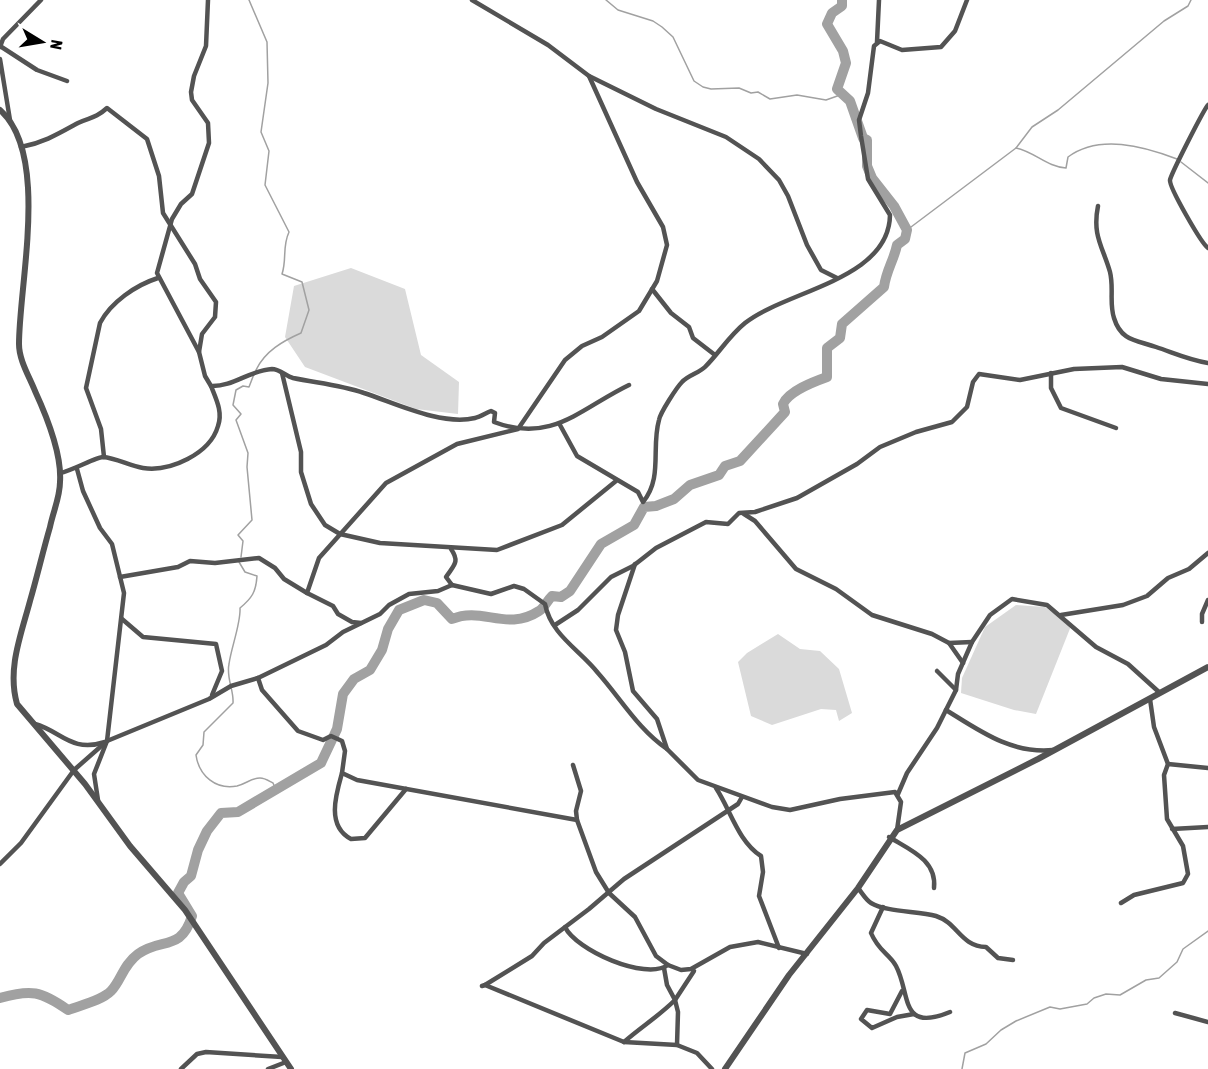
<svg xmlns="http://www.w3.org/2000/svg" width="1208" height="1069" font-family="'Asap Condensed',sans-serif">
	<rect width="100%" height="100%" fill="#fff"/>
	<g fill="#dadada">
		<polygon points="351,268 405,289 421,355 459,382 458,414 416,409 305,367 285,337 294,286"/>
		<polygon points="1016,605 1045,607 1071,626 1036,714 1014,710 961,693 962,678 985,627"/>
		<polygon points="778,634 800,649 820,651 839,669 852,713 839,721 836,710 821,709 772,725 751,716 738,662 747,653"/>
	</g>
	<g fill="none" stroke-linecap="round" stroke-linejoin="round">
		<g stroke="#a1a1a1" stroke-width="1.5">
			<path d="M249,0L267,42L268,83L261,132L269,151L265,185L289,232C282,247 287,259 282,274L302,282L309,310L301,333C283,341 265,351 256,370"/>
			<polyline points="606,0 618,10 653,21 662,27 673,37 694,81 703,87 711,89 739,88 751,93 758,92 770,99 797,95 826,100 843,94"/>
			<path d="M1016,148C1035,152 1047,167 1066,168L1068,157C1099,134 1143,146 1177,159"/>
			<polyline points="1181,162 1208,183"/>
			<polyline points="907,230 1016,148 1032,127 1058,110 1164,21 1188,6 1191,0"/>
			<polyline points="241,557 243,541 238,535 252,520 247,467 248,453 236,420 241,414 233,405 236,390 243,386 249,387 254,374"/>
			<path d="M239,562L245,572L257,576C256,592 252,598 240,608C241,623 231,648 229,664C226,678 234,690 233,703L204,732L203,745L196,755C199,776 216,790 237,786C246,784 251,778 260,778C265,778 269,781 273,783L276,790"/>
			<polyline points="962,1069 965,1053 986,1044 1001,1030 1016,1021 1050,1007 1060,1009 1087,1004 1094,998 1106,994 1120,995 1146,980 1159,978 1177,962 1183,949 1208,931"/>
		</g>
		<path stroke="#a1a1a1" stroke-width="10" d="M0,998C31,989 41,991 68,1010C81,1005 101,1001 111,991C121,981 123,965 138,954C161,937 181,952 192,916L178,893L184,882L191,876L198,850L207,831L221,813L238,812L321,763L337,729L343,694L354,679L370,670L382,650L388,629L399,610L424,600L437,603L452,619C482,606 507,632 539,611C544,608 547,601 552,596L561,597L570,591L601,544L634,525L644,507L656,506L674,499L690,485L719,475L725,466L740,461L785,412L783,404C789,391 813,382 827,377V348L840,338L842,324L884,287C886,271 894,260 897,245L905,239L907,230L894,206L872,178L867,166V140L863,138L850,101L837,89L846,63L843,51L827,24L832,13L842,6V0"/>
		<g stroke="#535353" stroke-width="4.5">
			<path d="M208,0L206,46L194,76L191,92L192,100L208,123L209,143L192,194L181,204L172,219L157,273L199,352L205,376L211,386C233,387 250,370 272,369C279,369 286,376 293,378C317,383 341,385 364,393C395,403 441,426 475,418C480,417 486,413 491,411L495,413L494,422C552,444 581,408 629,385"/>
			<polyline points="877,42 879,0"/>
			<polyline points="0,46 37,70 67,81"/>
			<polyline points="0,47 3,39 41,0"/>
			<polyline points="0,59 10,120"/>
			<polyline points="589,76 656,109 726,137 759,159 779,180 788,196 807,245 821,270 837,278"/>
			<path d="M1208,105C1204,109 1171,174 1170,180C1169,187 1201,243 1208,248"/>
			<path d="M21,147C43,143 58,134 78,123C90,117 95,119 107,108L147,139L159,176L163,213L195,264L200,279L216,302L215,317L202,334L199,352"/>
			<path d="M1098,206C1092,236 1103,247 1110,272C1114,288 1109,303 1114,318C1121,341 1136,340 1156,347C1174,353 1189,360 1208,363"/>
			<polyline points="652,289 671,313 689,327 693,338 715,355"/>
			<polyline points="282,373 301,452 301,472 311,504 325,525 340,534 380,543 497,550 562,525 616,481"/>
			<polyline points="1051,373 1051,388 1061,408 1116,428"/>
			<path d="M560,425L577,456L638,492L643,502C663,478 651,448 659,420C660,413 677,387 682,382C688,375 699,373 705,367C719,353 729,336 745,323C787,290 889,280 890,215L868,179L861,136L859,120L868,93L874,46L880,41L902,50L941,47L955,31L967,0"/>
			<path d="M104,457L101,429L86,388L100,323C111,302 136,285 158,278"/>
			<polyline points="77,469 83,491 100,528 112,544 124,593 107,741 94,774 98,800"/>
			<path d="M60,473C72,471 96,457 103,457C116,458 130,466 143,468C170,472 210,454 218,426C223,412 216,399 211,386"/>
			<polyline points="744,514 755,521 796,569 836,589 872,615 932,634 949,643 963,663"/>
			<path d="M451,549C460,562 454,565 446,577L452,585"/>
			<polyline points="635,564 618,615 616,630 625,652 633,691 657,719 667,749 698,780 772,807 790,810 840,799 895,792 901,802 897,830"/>
			<polyline points="120,577 178,567 190,561 215,563 259,558 275,568 284,579 307,593"/>
			<polyline points="1061,615 1123,605 1147,596 1168,578 1189,569 1208,553"/>
			<polyline points="122,619 143,637 216,644 222,671 212,695"/>
			<polyline points="1202,622 1202,614 1208,600"/>
			<polyline points="361,623 352,622 338,614 333,606 307,593 319,558 386,483 457,444 518,429 565,360 582,346 602,337 639,311 657,281 667,245 663,227 637,182 589,76 548,45 472,0"/>
			<polyline points="555,625 578,610 611,577 633,566 656,548 706,522 728,524 739,513 755,512 797,498 857,464 880,447 916,432 952,422 967,407 973,382 979,374 1020,380 1074,369 1122,367 1161,379 1208,384"/>
			<polyline points="949,643 972,642"/>
			<polyline points="937,671 956,690"/>
			<polyline points="258,678 262,690 298,731 323,740 331,736 342,741 345,751 342,773 357,780 577,820"/>
			<path d="M946,710C980,731 1011,754 1053,750"/>
			<path d="M35,724C61,731 71,753 105,742"/>
			<polyline points="1168,764 1208,768"/>
			<polyline points="573,765 581,791 576,811 577,820 596,872 609,893 635,917 656,956 668,965 681,970 691,969 730,947 758,942 807,954"/>
			<path d="M342,773C336,794 326,826 351,839L365,838L406,789"/>
			<path d="M716,788C731,811 738,841 761,856L763,872L759,896L779,948"/>
			<polyline points="898,794 907,773 937,728 956,690 958,674 972,642 990,615 1012,599 1047,605 1096,647 1128,664 1160,693"/>
			<polyline points="1172,829 1208,827"/>
			<path d="M889,837C910,850 937,860 934,888"/>
			<path d="M0,864L21,843L74,770L107,741L209,699L231,686L258,678L326,645L343,632L380,614L389,605L409,594L438,591L452,585L491,594L514,586L524,589L545,604C551,635 580,650 598,673C621,699 638,729 667,749"/>
			<path d="M858,888C862,893 866,900 871,903C886,912 918,911 936,916C958,923 960,946 986,947L998,958L1013,960"/>
			<polyline points="1121,903 1134,895 1183,883 1188,874 1183,846 1167,819 1164,775 1168,764 1154,727 1150,699"/>
			<path d="M883,907L871,933C879,952 889,953 896,966C911,994 899,1033 950,1012"/>
			<path d="M565,927C576,950 645,981 668,965"/>
			<polyline points="664,968 667,985 675,1000 694,971"/>
			<polyline points="485,985 532,956 544,943 589,909 624,879 738,804 742,797"/>
			<polyline points="482,986 485,985 624,1042 677,1045 697,1053 712,1069"/>
			<polyline points="902,991 890,1014 867,1010 861,1019 872,1028 897,1017 914,1014"/>
			<polyline points="1175,1013 1208,1022"/>
			<path d="M624,1042C641,1027 659,1016 675,1000L678,1012L677,1045"/>
			<polyline points="181,1069 197,1054 206,1052 282,1057"/>
			<polyline points="268,1069 286,1062"/>
		</g>
		<g stroke="#535353" stroke-width="6">
			<path d="M0,110C50,154 19,284 19,344C19,360 29,376 35,391C47,417 62,453 60,482C60,497 53,512 50,527C43,551 37,577 30,601C21,635 7,669 17,704L85,784L130,846L185,910L291,1069"/>
			<polyline points="725,1069 789,975 858,888 897,830 1038,759 1208,667"/>
		</g>
	</g>
	<g transform="translate(42 42) rotate(101)" stroke="#ffffff" stroke-width="4.5" paint-order="stroke">
	<path d="M0-4.5L10 22L0 15L-10 22Z" fill="#000000"/>
	<text y="-9" font-size="16" font-weight="bold" text-anchor="middle" fill="#000000">N</text>
	</g>
</svg>
